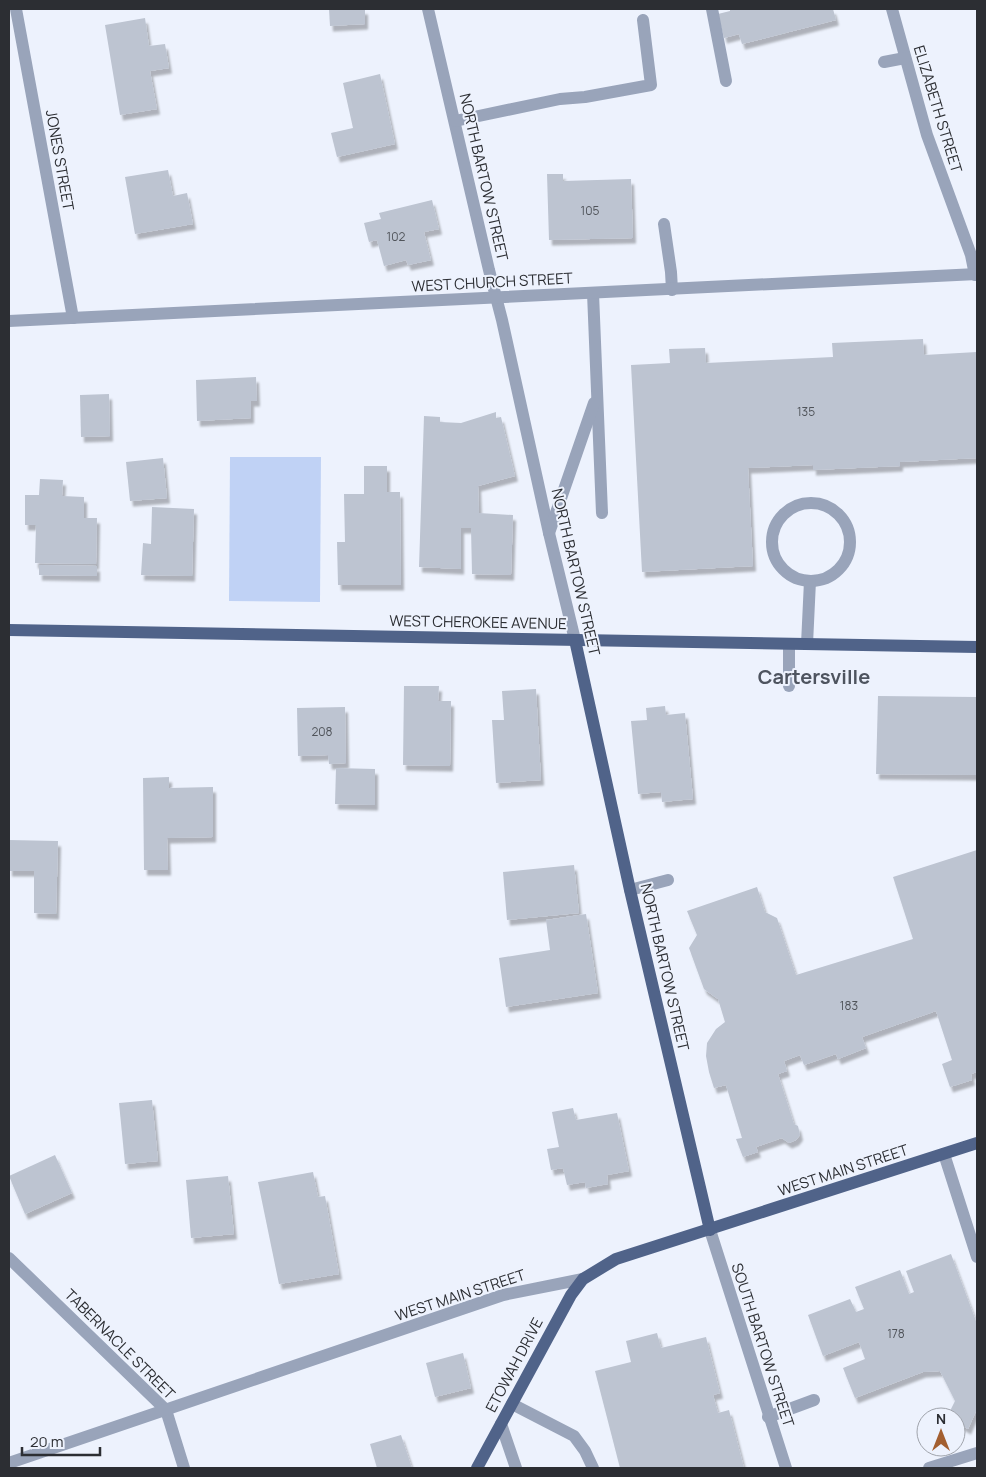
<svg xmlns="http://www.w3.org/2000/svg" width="986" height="1477" font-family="Manrope,sans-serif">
	<defs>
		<filter id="shadow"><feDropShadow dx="3" dy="5.5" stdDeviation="1" flood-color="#0004"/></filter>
	</defs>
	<rect width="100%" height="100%" fill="#edf2fd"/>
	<polygon fill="#c0d2f5" points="230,457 321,457 320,602 229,601"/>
	<g fill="#bdc4d1" filter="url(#shadow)">
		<polygon points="329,9 365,9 365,24 330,26"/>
		<polygon points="730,9 833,9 836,20 742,44 739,34 724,38 718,14 730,11"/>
		<polygon points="145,18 149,46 165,44 169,68 150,71 157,109 120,115 105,25"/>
		<polygon points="380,74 395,144 337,157 331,133 353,128 343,83"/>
		<polygon points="168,170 173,196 187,193 193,224 135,234 125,177"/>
		<polygon points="547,174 563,174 563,181 631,179 633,238 549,240"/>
		<polygon points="432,200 439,229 424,232 431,260 408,265 406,260 384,266 377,240 369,242 364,223 381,219 379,213"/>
		<polygon points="923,339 924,355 977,352 977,458 900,462 900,466 813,470 813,465 748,468 753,566 642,572 631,365 670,363 669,349 705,348 706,363 833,357 832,343"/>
		<polygon points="256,377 257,401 251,401 251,418 197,421 196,380"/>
		<polygon points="109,394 110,436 81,437 80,395"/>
		<polygon points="496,412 496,418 501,417 515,476 478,486 479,513 513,515 511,575 472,574 471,528 461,528 461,569 419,567 424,416 440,417 440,422 461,423"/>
		<polygon points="163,458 167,498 130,501 126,462"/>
		<polygon points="364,466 387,466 387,492 400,492 401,585 338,585 337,542 345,542 344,494 364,494"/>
		<polygon points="40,479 63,480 62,496 84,497 84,518 97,518 96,564 35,563 36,525 25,525 25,495 39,495"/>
		<polygon points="152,507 194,509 192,576 141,575 143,543 151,544"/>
		<polygon points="39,565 97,566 97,576 39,575"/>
		<polygon points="404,686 439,686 438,701 451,701 450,766 403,765"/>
		<polygon points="536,689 541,780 496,783 492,720 504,720 502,691"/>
		<polygon points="878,696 977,697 977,775 876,774"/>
		<polygon points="665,706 666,715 685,713 693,799 662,802 661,792 638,794 631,721 647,720 646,708"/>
		<polygon points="345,707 346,763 329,764 328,755 298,756 297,708"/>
		<polygon points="336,768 375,769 375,805 335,804"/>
		<polygon points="169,777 169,788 213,787 213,837 167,838 168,870 144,870 143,778"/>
		<polygon points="9,840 58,841 56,914 34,913 34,871 9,871"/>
		<polygon points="977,850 977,1072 971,1074 972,1080 950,1087 942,1064 952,1060 936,1011 862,1037 866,1048 838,1059 836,1054 804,1065 800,1055 784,1061 787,1071 778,1074 794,1124 798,1126 800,1135 796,1140 789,1143 782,1138 756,1147 758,1152 743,1157 736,1139 742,1138 726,1085 714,1088 709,1072 706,1056 707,1043 716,1029 725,1022 718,999 704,989 689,948 697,935 687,911 757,887 765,912 777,918 796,975 913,939 893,877"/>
		<polygon points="574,865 579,913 507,920 503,872"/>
		<polygon points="586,914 598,993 506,1007 499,958 550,950 546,920"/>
		<polygon points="152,1100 158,1161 125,1164 119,1103"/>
		<polygon points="573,1108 576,1120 617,1113 629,1171 607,1175 608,1184 586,1188 585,1182 567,1185 563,1168 551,1170 547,1149 559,1147 552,1112"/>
		<polygon points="55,1155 72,1193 25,1214 9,1176"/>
		<polygon points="313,1172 318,1197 325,1196 339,1274 279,1284 258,1182"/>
		<polygon points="228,1176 234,1234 191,1238 186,1180"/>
		<polygon points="951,1254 977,1324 977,1409 968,1429 956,1422 956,1417 947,1417 955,1401 940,1371 923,1372 855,1398 843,1368 865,1359 859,1342 823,1356 808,1315 850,1299 856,1312 864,1309 855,1287 900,1270 909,1294 914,1292 906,1271"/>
		<polygon points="657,1333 661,1348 706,1337 720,1393 713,1395 718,1413 729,1410 744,1468 620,1468 595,1371 631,1362 626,1341"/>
		<polygon points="463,1353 471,1388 435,1397 426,1363"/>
		<polygon points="401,1435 412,1468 377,1468 370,1444"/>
	</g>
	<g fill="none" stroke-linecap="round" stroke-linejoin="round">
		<g stroke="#99a4ba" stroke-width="12">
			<polyline points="16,9 73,318"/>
			<polyline points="428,9 489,270 502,320 549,533 575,640"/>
			<polyline points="712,9 726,81"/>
			<polyline points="892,9 927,135 971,255 975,275"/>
			<polyline points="884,62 905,58"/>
			<polyline points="455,121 560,99 585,97 651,85 643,20"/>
			<polyline points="664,224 671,272 672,290"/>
			<polyline points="593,293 602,513"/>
			<polyline points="9,321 977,274"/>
			<circle cx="811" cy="542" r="39"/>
			<polyline points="549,533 594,403"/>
			<polyline points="789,644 789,686"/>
			<polyline points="807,644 810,581"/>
			<polyline points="630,890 668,880"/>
			<polyline points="944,1154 977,1257"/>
			<polyline points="710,1230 786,1468"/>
			<polyline points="9,1258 166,1410 184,1468"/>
			<polyline points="512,1404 574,1436 585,1451 593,1468"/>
			<polyline points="768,1417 814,1400"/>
			<polyline points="501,1424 516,1468"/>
			<polyline points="9,1463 503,1295 583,1279"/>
			<polyline points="929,1468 977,1453"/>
		</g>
		<g stroke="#506389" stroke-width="12">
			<polyline points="9,630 977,647"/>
			<polyline points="575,640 630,890 710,1230"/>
			<polyline points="477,1468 571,1295 583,1279 616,1259 977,1143"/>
		</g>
	</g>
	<g text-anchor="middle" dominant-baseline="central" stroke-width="4" stroke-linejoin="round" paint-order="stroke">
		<g font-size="12" fill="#50545a">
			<text x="590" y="210">105</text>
			<text x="396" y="236">102</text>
			<text x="806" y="411">135</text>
			<text x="322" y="731">208</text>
			<text x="849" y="1005">183</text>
			<text x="896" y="1333">178</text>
		</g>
		<g font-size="15" fill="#2c2e33" stroke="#edf2fd">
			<text transform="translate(938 109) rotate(73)">ELIZABETH STREET</text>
			<text transform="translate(60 160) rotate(80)">JONES STREET</text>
			<text transform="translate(484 177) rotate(77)">NORTH BARTOW STREET</text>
			<text transform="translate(492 282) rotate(-3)">WEST CHURCH STREET</text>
			<text transform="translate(576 572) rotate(77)">NORTH BARTOW STREET</text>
			<text transform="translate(478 622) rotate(1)">WEST CHEROKEE AVENUE</text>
			<text transform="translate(665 967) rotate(77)">NORTH BARTOW STREET</text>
			<text transform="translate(843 1170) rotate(-18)">WEST MAIN STREET</text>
			<text transform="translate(460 1295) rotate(-18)">WEST MAIN STREET</text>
			<text transform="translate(120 1344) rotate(45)">TABERNACLE STREET</text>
			<text transform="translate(763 1345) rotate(72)">SOUTH BARTOW STREET</text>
			<text transform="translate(514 1365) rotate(-62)">ETOWAH DRIVE</text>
		</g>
		<g font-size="20" font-weight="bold" fill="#4e545f" stroke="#edf2fd">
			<text x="814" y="676">Cartersville</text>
		</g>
	</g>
	<rect width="986" height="1477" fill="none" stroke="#2c2e33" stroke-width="20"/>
	<g transform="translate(941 1432)"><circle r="24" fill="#edf2fd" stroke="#a0a4ac"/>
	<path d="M0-4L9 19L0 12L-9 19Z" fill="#a35f30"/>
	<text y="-8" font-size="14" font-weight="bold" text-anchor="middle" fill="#2c2e33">N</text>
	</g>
	<path d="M22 1447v8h78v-8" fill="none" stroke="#2c2e33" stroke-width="2.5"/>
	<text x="30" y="1447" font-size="15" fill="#2c2e33" stroke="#edf2fd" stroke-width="4" paint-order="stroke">20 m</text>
</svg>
